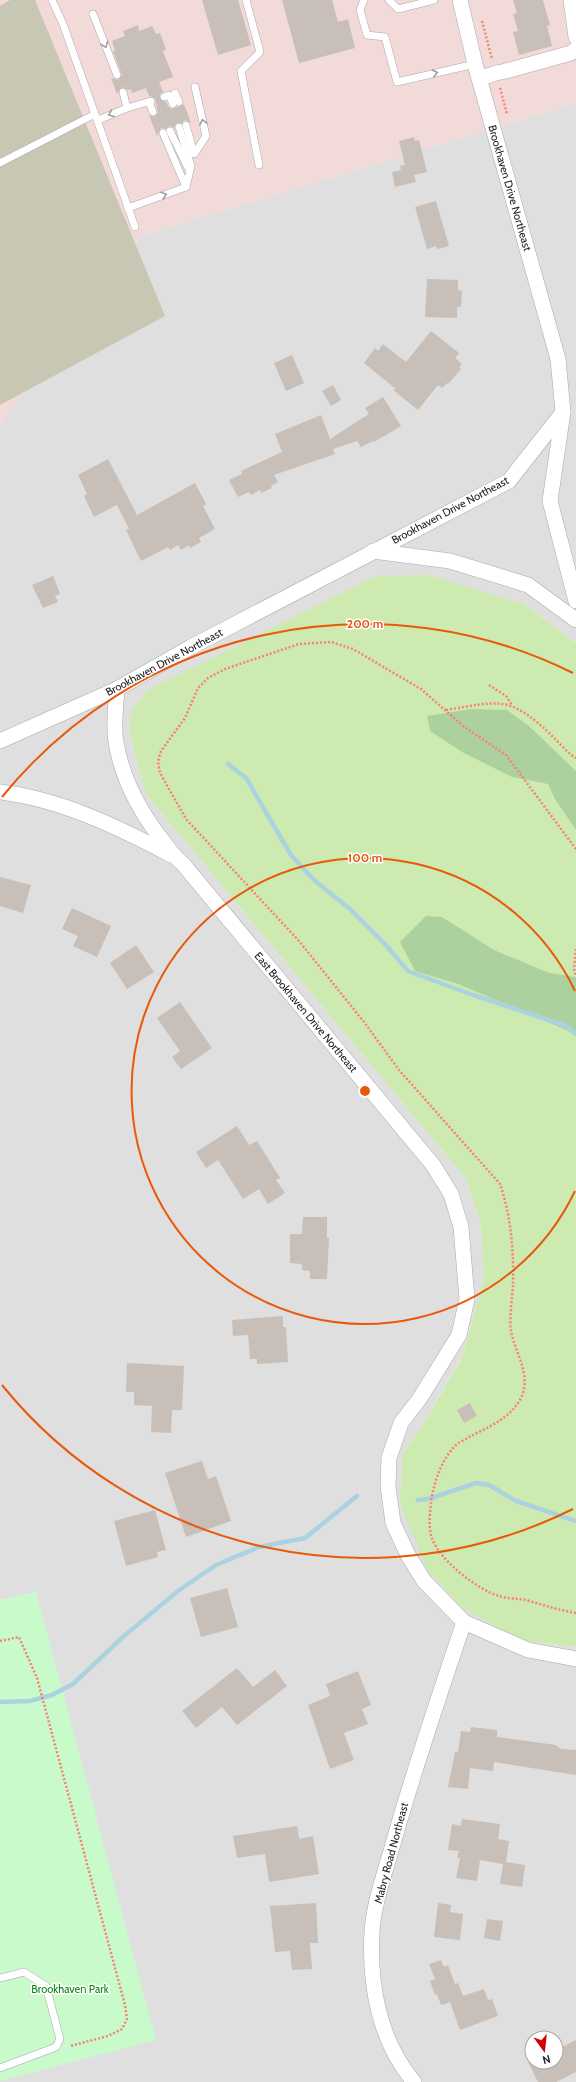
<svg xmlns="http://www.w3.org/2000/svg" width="576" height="2082" font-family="Cabin,sans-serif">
	<rect width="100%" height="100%" fill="#f2efe9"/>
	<path fill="#e0dfdf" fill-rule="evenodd" d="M576,103V643L524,604L129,731L146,794L467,1180L481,1226L484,1278L462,1357L422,1426L403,1453L520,1640L576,1647V2082H0L36,1592L0,1600V424L140,236ZM532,2038H556V2062H532Z"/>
	<polygon fill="#f2dad9" points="0,0 576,0 576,103 140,236 0,424"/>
	<polygon fill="#c7c7b4" points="10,0 35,0 165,316 0,405 0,6"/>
	<polygon fill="#cdebb0" points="429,575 524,604 576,643 576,1647 520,1640 464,1609 427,1570 400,1502 403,1453 422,1426 462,1358 484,1278 481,1226 467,1180 146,794 129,731 132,710 148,690 376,576"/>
	<g fill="#add19e">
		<polygon points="471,709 507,710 529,726 576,771 576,830 555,799 548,784 512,777 462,752 430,731 427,716"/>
		<polygon points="426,916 442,917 494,950 549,973 576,977 576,1034 458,984 415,971 400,942"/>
	</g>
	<polygon fill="#c8facc" points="36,1592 156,2040 0,2081 0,1600"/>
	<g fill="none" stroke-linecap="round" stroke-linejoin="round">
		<g stroke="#aad3df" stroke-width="4.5">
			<polyline points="228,764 246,778 291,855 314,880 351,910 385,944 408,971 473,995 564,1025 576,1034"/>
			<polyline points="418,1500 428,1499 476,1483 489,1485 516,1501 576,1521"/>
			<polyline points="0,1702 30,1701 52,1695 73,1684 124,1636 178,1591 216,1565 259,1547 305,1538 357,1496"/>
		</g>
	</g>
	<g fill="#c7bfb8">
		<polygon points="202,0 238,0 251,45 218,55"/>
		<polygon points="282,0 332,0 338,22 348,19 355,48 299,63"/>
		<polygon points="513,0 543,0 550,25 547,26 552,46 519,55 513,32 518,31 513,14 517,13"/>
		<polygon points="138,25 139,31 152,26 156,34 160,33 166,49 163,51 173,77 159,82 163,92 160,94 160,99 166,102 168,106 172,109 181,106 184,104 191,123 185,120 182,123 176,123 174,128 170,126 166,129 161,128 157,136 149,115 154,117 158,113 155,98 149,96 146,88 132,93 131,89 128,90 122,87 117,94 111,78 118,80 122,75 113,51 115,50 112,41 125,36 123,31"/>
		<polygon points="414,137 415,141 419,140 427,172 414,175 416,182 395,187 392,172 401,170 400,166 405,165 399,141"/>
		<polygon points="436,201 449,246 437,249 436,246 427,249 415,207"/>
		<polygon points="427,279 458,280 458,290 462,291 461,307 457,307 457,318 425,317"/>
		<polygon points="431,331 459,353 455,358 462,364 459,367 461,369 448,384 447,383 442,388 438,385 418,410 393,390 396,389 364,363 375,348 378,351 383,344 406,362"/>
		<polygon points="292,355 304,383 286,391 274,363"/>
		<polygon points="333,385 341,400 331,406 322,391"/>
		<polygon points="383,397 401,426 374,442 373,441 361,447 357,441 333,449 335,454 274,475 278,482 271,486 272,488 261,493 260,490 251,495 249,492 238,497 229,480 242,474 241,471 282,452 275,434 321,415 330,439 369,414 365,408"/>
		<polygon points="108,459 137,515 195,483 206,504 203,506 215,529 199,538 201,542 190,548 189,545 181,550 178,545 170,550 168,547 141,561 126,530 129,529 117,505 94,517 84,496 87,494 78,475"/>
		<polygon points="53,576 60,594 55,596 58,602 43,608 32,585"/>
		<polygon points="0,877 31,885 23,913 0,906"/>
		<polygon points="72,908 111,926 97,957 73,946 78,936 62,929"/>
		<polygon points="136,945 154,972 127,989 110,963"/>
		<polygon points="180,1002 212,1048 181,1069 172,1057 180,1051 157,1018"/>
		<polygon points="237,1126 249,1145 257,1141 280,1178 276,1180 285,1193 268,1204 259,1189 243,1199 218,1160 206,1168 196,1152"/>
		<polygon points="303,1217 327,1217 327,1238 329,1238 327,1279 310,1279 310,1271 302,1270 302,1264 290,1263 290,1234 302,1234"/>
		<polygon points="283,1316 283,1327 286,1327 288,1362 257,1364 257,1359 250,1359 248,1335 233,1336 232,1320"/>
		<polygon points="127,1363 184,1366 182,1410 172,1410 171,1433 151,1432 152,1406 134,1405 134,1392 126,1392"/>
		<polygon points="470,1403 477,1416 464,1423 457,1410"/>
		<polygon points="202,1461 208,1479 216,1476 231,1521 186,1537 165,1473"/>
		<polygon points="155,1510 166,1550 157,1552 158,1557 126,1566 114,1521"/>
		<polygon points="227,1588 238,1627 201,1637 190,1598"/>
		<polygon points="237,1668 253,1687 275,1670 287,1686 237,1725 222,1707 196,1728 182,1711"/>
		<polygon points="358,1671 371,1705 362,1709 368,1724 344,1733 354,1760 330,1769 308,1705 330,1696 326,1684"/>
		<polygon points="471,1727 497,1730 497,1737 556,1745 561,1749 576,1750 576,1775 494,1762 493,1771 470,1768 468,1789 448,1787 455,1752 458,1752 461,1731 470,1732"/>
		<polygon points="462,1819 500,1824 498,1839 509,1841 506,1862 525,1865 522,1887 500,1884 503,1864 480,1860 477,1881 456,1878 460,1858 457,1858 459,1851 448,1850 452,1824 461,1826"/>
		<polygon points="297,1826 299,1839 313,1836 319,1874 269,1882 265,1854 237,1858 233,1836"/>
		<polygon points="316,1903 318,1943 310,1943 312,1969 292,1970 290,1951 275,1952 270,1906"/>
		<polygon points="438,1903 451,1905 450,1912 463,1914 460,1940 434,1937"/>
		<polygon points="487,1919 503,1921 500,1941 484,1938"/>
		<polygon points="441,1960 444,1967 448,1965 455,1984 458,1983 463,1996 484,1989 488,2000 492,1999 498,2016 460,2030 450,2002 441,2005 437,1994 435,1995 430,1981 435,1979 429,1964"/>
		<polygon points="576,2040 576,2072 556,2082 538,2082 528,2062 556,2062 556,2050"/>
	</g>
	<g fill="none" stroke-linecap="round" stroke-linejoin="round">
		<defs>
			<g id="lane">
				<polyline points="52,0 63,24 135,227"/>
				<polyline points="246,0 260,52 241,71 259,165"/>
				<polyline points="364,0 360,10 367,35 385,37 397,82 475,64"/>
				<polyline points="389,0 398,9 434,0"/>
				<polyline points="93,14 117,75"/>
				<polyline points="123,92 127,108"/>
				<polyline points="175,93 179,102"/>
				<polyline points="164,97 169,95 173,104"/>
				<polyline points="149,102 153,112"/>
				<polyline points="98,120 127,108 151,101"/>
				<polyline points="186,125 194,154"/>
				<polyline points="170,131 189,170"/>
				<polyline points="163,133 186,187"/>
				<polyline points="195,153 206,136 195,87"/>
				<polyline points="0,163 95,114"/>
				<polyline points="128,208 186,187 191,166 179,127"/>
				<polyline points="0,1978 24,1972 46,1986 60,2039 56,2047 0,2068"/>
			</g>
			<g id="street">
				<polyline points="571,0 576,37"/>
				<polyline points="479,79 496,73 506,71 571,53 576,49"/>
				<polyline points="563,412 550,501 576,601"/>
				<polyline points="373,551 450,561 528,585 576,620"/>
				<path d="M117,689C116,706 113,725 116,742C122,778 137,807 159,836C167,846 173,856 183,864L433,1165L451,1194L461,1227L467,1299L459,1335L420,1398L401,1423L389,1458L388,1486L393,1523L408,1555L424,1581L464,1622L528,1650L576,1659"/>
				<polyline points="0,741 117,689 191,647 509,481 563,412 558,359 475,64 460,0"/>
				<path d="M0,792C60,799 118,827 171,855"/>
				<path d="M414,2082C379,2041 369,1984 372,1932C373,1906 386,1869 393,1844C414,1769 439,1696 464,1622"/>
			</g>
		</defs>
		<use href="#lane" stroke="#a9a9a9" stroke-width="8"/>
		<use href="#street" stroke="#a9a9a9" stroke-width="16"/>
		<g stroke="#fa8072" stroke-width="2.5" stroke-dasharray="2 2" stroke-linecap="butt">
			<polyline points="482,21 492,59"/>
			<polyline points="500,88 507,114"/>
			<polyline points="489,685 506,696 512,705"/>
			<path d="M446,710C497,702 508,694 549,733C558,741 566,752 576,758"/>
			<path d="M576,849L506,755L463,726L421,689L353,649L331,642L299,644L225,669L208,678L198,688L185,718L161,751L158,762L160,773L186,819L299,941L364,1022L399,1070L500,1184C511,1215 514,1253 513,1286C512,1299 509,1319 511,1331C515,1353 532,1375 521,1398C510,1419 488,1427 469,1437C465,1440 459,1442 456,1445C441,1460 434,1482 431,1502C430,1514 428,1527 432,1538C439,1560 478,1590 499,1596C508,1599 517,1598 526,1600C543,1605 559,1610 576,1613"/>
			<polyline points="576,949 574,969 576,976"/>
			<polyline points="0,1641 19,1637 37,1678 125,2005 127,2019 122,2029 108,2036 70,2046"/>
		</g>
		<use href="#lane" stroke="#fff" stroke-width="7"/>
		<use href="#street" stroke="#fff" stroke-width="15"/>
	</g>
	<defs><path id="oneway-chevron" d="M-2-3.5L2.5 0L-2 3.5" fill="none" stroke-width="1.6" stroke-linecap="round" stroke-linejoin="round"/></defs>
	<g stroke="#9c9c9c">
		<use href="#oneway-chevron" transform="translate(105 45) rotate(68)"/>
		<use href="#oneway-chevron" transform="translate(435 73) rotate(-13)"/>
		<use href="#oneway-chevron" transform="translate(111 114) rotate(158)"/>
		<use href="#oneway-chevron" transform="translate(203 122) rotate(-103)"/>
		<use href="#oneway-chevron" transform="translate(164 195) rotate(-19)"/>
	</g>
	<g fill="none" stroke="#e8590c" stroke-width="2">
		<path d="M575 1191A233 233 0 1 1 575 991"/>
		<path d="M573 1509A467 467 0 0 1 2 1385M2 797A467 467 0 0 1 573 673"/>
	</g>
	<g text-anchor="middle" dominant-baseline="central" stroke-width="3" stroke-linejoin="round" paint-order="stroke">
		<g font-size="11" fill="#222" stroke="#fff">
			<text transform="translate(510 188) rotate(74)">Brookhaven Drive Northeast</text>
			<text transform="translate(450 510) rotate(-28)">Brookhaven Drive Northeast</text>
			<text transform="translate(164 662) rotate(-28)">Brookhaven Drive Northeast</text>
			<text transform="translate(306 1012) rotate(50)">East Brookhaven Drive Northeast</text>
			<text transform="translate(391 1853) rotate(-75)">Mabry Road Northeast</text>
		</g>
		<g font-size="11" fill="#0c8416" stroke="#fff">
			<text x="70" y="1989">Brookhaven Park</text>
		</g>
	</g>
	<circle cx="365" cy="1091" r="6" fill="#e8590c" stroke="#fff" stroke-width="2"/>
	<g font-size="12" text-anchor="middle" font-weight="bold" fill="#e8590c" stroke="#fff" stroke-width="3" stroke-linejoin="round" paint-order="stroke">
		<text x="365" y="628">200 m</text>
		<text x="365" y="862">100 m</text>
	</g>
	<g transform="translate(544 2050) rotate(165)"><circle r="19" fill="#ffffff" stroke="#a7a7a7"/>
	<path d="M0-3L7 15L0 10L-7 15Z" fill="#d40000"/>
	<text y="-6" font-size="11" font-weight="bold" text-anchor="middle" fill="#222222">N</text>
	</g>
</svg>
